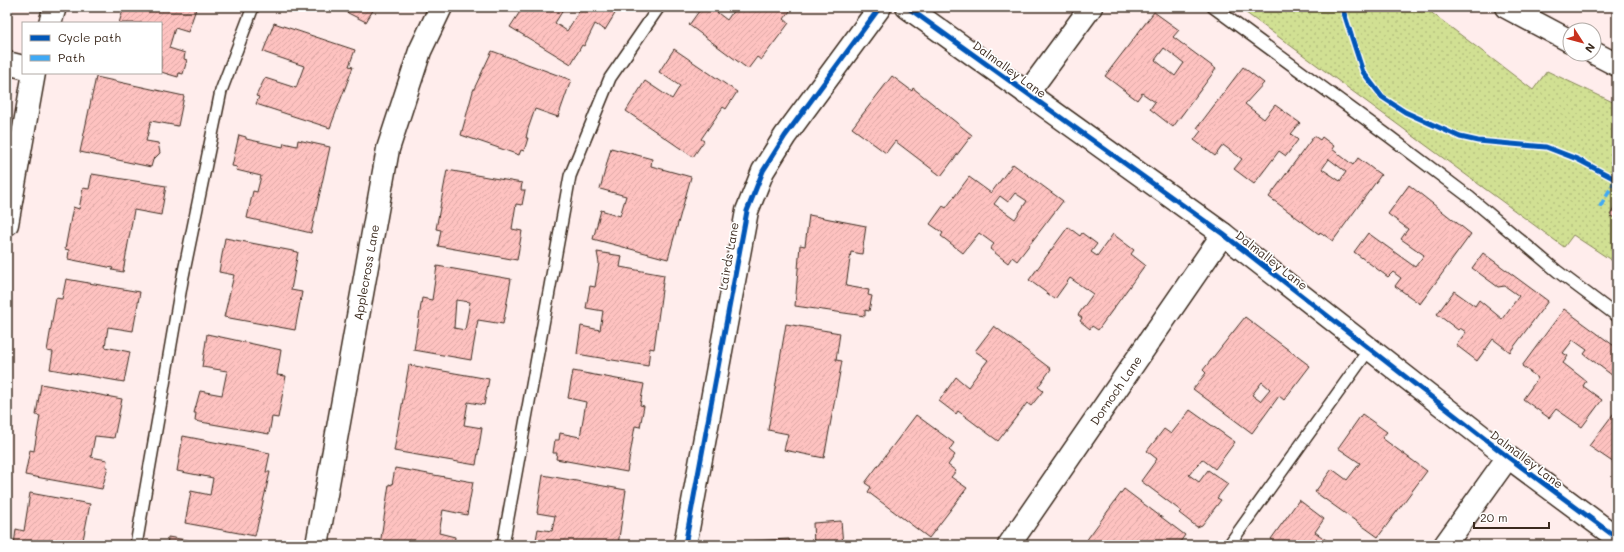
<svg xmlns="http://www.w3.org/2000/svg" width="1624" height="552" font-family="Mali,sans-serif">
	<defs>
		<pattern id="park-dots" width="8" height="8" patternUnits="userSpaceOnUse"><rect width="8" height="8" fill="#d1e093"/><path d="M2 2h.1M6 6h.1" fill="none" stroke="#b4c07e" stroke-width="1.8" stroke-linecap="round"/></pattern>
		<pattern id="building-hatch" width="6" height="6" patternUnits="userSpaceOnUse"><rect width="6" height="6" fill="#fec2c0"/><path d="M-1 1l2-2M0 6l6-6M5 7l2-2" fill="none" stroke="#dba7a5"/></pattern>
	</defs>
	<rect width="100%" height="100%" fill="#ffedec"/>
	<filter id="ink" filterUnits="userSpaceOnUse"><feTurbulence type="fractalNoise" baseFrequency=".025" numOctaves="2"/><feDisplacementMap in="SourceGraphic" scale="8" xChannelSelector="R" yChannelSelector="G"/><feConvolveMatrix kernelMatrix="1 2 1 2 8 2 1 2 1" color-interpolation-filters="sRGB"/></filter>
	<g filter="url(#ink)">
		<polygon fill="url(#park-dots)" stroke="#868558" points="1238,7 1424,7 1533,90 1547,71 1617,104 1617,264 1573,235 1564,247"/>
		<g fill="url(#building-hatch)" stroke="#3b2a1e" fill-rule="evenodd">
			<polygon points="124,7 189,7 196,9 188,32 175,28 169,48 185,53 184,59 187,60 183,74 179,73 178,77 161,72 161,23 119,23"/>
			<polygon points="336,7 375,7 366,22"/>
			<polygon points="523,7 565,7 555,23 567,31 580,10 575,7 619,7 605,30 595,24 584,46 582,45 571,64 510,27"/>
			<polygon points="702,7 710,7 727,20 736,7 793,7 784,19 789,23 761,60 757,57 748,69 689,25"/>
			<path d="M1154,12L1179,30L1173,37L1216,69L1173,127L1150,109L1155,102L1142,93L1137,100L1105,76ZM1164,48L1184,63L1175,76L1155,60Z"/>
			<polygon points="274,23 355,50 349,66 353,67 330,128 256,104 259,97 256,96 265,78 296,88 304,66 263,52"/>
			<polygon points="674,49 737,92 726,109 723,107 701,139 704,141 693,157 626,111 645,81 672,99 680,86 659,72"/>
			<polygon points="492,51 571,80 558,117 535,109 528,129 526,138 528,138 524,151 521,150 519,155 461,135 473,91"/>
			<polygon points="1243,67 1264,83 1245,104 1264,119 1275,105 1300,123 1291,134 1298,140 1286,156 1279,151 1254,184 1234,169 1242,159 1223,145 1215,156 1194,140 1201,131 1197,128"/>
			<polygon points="892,76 912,91 913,88 972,135 941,176 895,141 886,153 852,128"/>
			<polygon points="96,77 184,96 178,126 151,121 146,141 158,143 160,153 153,160 151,167 80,152"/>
			<polygon points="239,135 246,137 246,139 283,147 284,143 297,146 298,140 330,147 311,233 247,218 253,191 257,192 261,176 236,170 237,167 232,166"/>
			<path d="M1314,136L1320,140L1322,137L1334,146L1332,149L1353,165L1358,158L1381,175L1333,241L1320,232L1319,234L1269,197ZM1329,159L1346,172L1340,181L1322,169Z"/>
			<polygon points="611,148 652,159 651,166 691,177 668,259 593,239 601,210 620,216 626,196 600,189"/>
			<path d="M1013,164L1063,201L1017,261L1012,257L1008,263L990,249L994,244L979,233L963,253L941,236L943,233L930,224L943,206L946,208L969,177L991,193ZM1015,193L1027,201L1015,219L994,204L1000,196L1008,202Z"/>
			<polygon points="447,170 522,183 521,190 525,190 522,205 516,204 512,229 522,231 517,260 438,246 441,230 436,229"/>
			<polygon points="92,174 166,186 161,215 134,210 123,272 112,270 113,268 68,259 69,250 65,249 73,207 79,209 83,188 89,189"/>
			<polygon points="1409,185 1471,234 1420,304 1395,286 1401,278 1393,272 1388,277 1354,252 1368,233 1415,267 1424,255 1401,239 1408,229 1388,214"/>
			<polygon points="1615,207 1617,208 1617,219 1610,215"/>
			<polygon points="809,215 866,226 862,254 851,252 846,286 869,290 868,295 872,296 869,311 865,310 865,316 795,306 800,245 805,246"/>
			<polygon points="1068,227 1080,236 1082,233 1097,244 1091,252 1097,256 1113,234 1134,250 1131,254 1145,265 1098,330 1092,326 1090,329 1080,321 1082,318 1078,315 1093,294 1070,278 1055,299 1029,280"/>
			<polygon points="225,238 298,252 291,290 302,292 295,330 224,317 234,275 219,272"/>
			<polygon points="597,252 622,256 620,267 664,275 654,349 650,348 648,366 577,354 581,326 600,330 603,311 586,308 590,286 595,287 599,263"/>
			<polygon points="1483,253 1548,301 1510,352 1493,339 1477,361 1456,345 1466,332 1460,328 1458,330 1437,314 1454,291 1475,306 1479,300 1502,319 1519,296 1505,286 1498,287 1472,268"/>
			<path d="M437,266L511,279L503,324L478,320L471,360L414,350L422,298L432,300ZM456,300L470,302L465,330L454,328Z"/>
			<polygon points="66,279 140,292 133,331 108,327 105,347 130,352 124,382 50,369 53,352 47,351 56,298 62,299"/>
			<polygon points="1564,309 1617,348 1617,379 1584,354 1587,350 1573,340 1563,353 1568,356 1563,363 1586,381 1583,386 1602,400 1582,427 1556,409 1549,418 1523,399 1538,378 1522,366"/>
			<path d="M1245,317L1310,366L1284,400L1279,396L1252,433L1193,389L1206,373L1203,370ZM1262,382L1270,389L1260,401L1252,395Z"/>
			<polygon points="786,324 840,333 836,360 842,361 824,458 784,450 788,434 768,430"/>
			<polygon points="994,326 1051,369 1038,387 1043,391 1031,406 1027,403 998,441 958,411 956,414 939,401 956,377 968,387 988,360 975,351"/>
			<polygon points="207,334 281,350 277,375 286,376 278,418 272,417 269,434 195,421 196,413 194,413 200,391 222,395 227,371 202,367"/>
			<polygon points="409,365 489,379 484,405 468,402 464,425 482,428 476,465 394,451"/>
			<polygon points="573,371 644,384 640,405 644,406 640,427 635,426 627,472 556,459 557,453 553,453 555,440 559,440 560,433 580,437 586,402 568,398"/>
			<polygon points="41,384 122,399 114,438 95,436 91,457 107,460 106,467 108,467 102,489 25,475 30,450 34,451 40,416 36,415"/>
			<polygon points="1617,409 1617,465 1589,446"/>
			<polygon points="1190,410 1235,442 1215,469 1202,459 1189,475 1199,482 1208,470 1228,484 1217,498 1221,500 1202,525 1197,527 1179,513 1181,511 1141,481 1157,459 1147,451 1164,429 1171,434"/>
			<polygon points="1362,414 1387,432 1382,438 1427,471 1378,537 1315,492 1332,469 1347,480 1360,463 1338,448"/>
			<polygon points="916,415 954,443 949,450 955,455 948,465 956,471 951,477 967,488 929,538 868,492 871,487 865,483"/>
			<polygon points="183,436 270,453 266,472 270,472 255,536 185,523 191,491 210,495 213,478 177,471"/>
			<polygon points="395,468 473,482 467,515 443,510 439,533 455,537 454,545 380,545 389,484 392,485"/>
			<polygon points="543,475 626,490 618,545 535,545 538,529 552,531 555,516 537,513"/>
			<polygon points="1124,489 1185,535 1178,545 1083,545"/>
			<polygon points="30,493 90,504 82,545 14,545 16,529 24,531"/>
			<polygon points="1299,500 1324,519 1315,532 1333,545 1280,545 1271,539"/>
			<polygon points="841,521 843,545 814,545 813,523"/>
			<polygon points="168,537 217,545 167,545"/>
			<polygon points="789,539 790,545 753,545 753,541"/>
		</g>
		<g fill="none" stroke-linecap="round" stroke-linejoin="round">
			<defs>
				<g id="lane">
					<polyline points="1213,7 1390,137 1468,196 1557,271 1617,316"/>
					<polyline points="136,545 182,281 221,91 253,7"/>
					<polyline points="503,545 570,176 610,78 659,7"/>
					<polyline points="1229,545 1370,348"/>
				</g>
				<g id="street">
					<polyline points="907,7 1223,234 1508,457 1617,538"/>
					<polyline points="50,23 55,7"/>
					<polyline points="7,63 23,67"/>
					<polyline points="1027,94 1091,7"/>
					<polyline points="7,224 34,73"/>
					<path id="s1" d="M317,545L388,149L420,51L441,7"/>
					<polyline points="685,545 747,211 763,171 785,136 880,7"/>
					<path id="s2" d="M1009,545L1223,234"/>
					<polyline points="1445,545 1508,457"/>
				</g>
				<g id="secondary">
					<polyline points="1506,7 1570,41"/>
					<polyline points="1594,53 1617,65"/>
				</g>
			</defs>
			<use href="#lane" stroke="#3b2a1e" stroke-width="14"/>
			<use href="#street" stroke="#3b2a1e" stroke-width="25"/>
			<use href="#secondary" stroke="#3b2a1e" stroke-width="25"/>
			<use href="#lane" stroke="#fff" stroke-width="11"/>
			<use href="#street" stroke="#fff" stroke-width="22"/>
			<use href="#secondary" stroke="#fff" stroke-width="22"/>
			<polyline stroke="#3fa9f5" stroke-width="4" stroke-dasharray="8 4" stroke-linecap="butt" points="1600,207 1616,179"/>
			<defs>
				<g id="cycleway">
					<polyline points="907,7 1223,234 1508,457 1617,538"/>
					<polyline points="1342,7 1363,72 1382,97 1405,112 1460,137 1478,141 1546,147 1577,159 1617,180"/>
					<polyline points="685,545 747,211 763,171 785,136 880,7"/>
				</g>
			</defs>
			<use href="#cycleway" stroke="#fff" stroke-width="8"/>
			<use href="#cycleway" stroke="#0057b8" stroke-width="5"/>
		</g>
	</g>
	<g text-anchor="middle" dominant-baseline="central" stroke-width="3.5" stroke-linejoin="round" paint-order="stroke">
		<g font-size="12" fill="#3b2a1e" stroke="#fff">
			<text transform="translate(1010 69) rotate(36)">Dalmalley Lane</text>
			<text transform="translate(728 256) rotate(-80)">Lairds Lane</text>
			<text transform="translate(1272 260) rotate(38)">Dalmalley Lane</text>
			<text stroke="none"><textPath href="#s1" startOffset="277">Applecross Lane</textPath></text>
			<text stroke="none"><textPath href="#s2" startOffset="188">Dornoch Lane</textPath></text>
			<text transform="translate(1527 459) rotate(37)">Dalmalley Lane</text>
		</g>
	</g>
	<rect width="1624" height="552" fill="none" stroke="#fff" stroke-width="24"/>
	<rect x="12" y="12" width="1600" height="528" fill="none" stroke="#3b2a1e" stroke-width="1.5" filter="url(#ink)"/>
	<rect x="22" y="22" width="140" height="52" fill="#ffffff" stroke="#b1aaa5"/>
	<rect x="30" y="35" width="20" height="6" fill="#0057b8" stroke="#b1aaa5"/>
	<text x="58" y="42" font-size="12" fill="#3b2a1e">Cycle path</text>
	<rect x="30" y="55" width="20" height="6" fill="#3fa9f5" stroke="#b1aaa5"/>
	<text x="58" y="62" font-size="12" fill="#3b2a1e">Path</text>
	<g transform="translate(1582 42) rotate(126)"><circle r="19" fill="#ffffff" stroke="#b1aaa5"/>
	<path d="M0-3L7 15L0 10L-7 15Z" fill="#c8321e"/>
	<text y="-6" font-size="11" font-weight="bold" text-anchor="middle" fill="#3b2a1e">N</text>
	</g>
	<path d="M1474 522v6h75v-6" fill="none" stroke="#3b2a1e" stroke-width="2"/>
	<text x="1480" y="522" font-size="12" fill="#3b2a1e" stroke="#ffffff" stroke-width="3" paint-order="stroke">20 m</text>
</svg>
